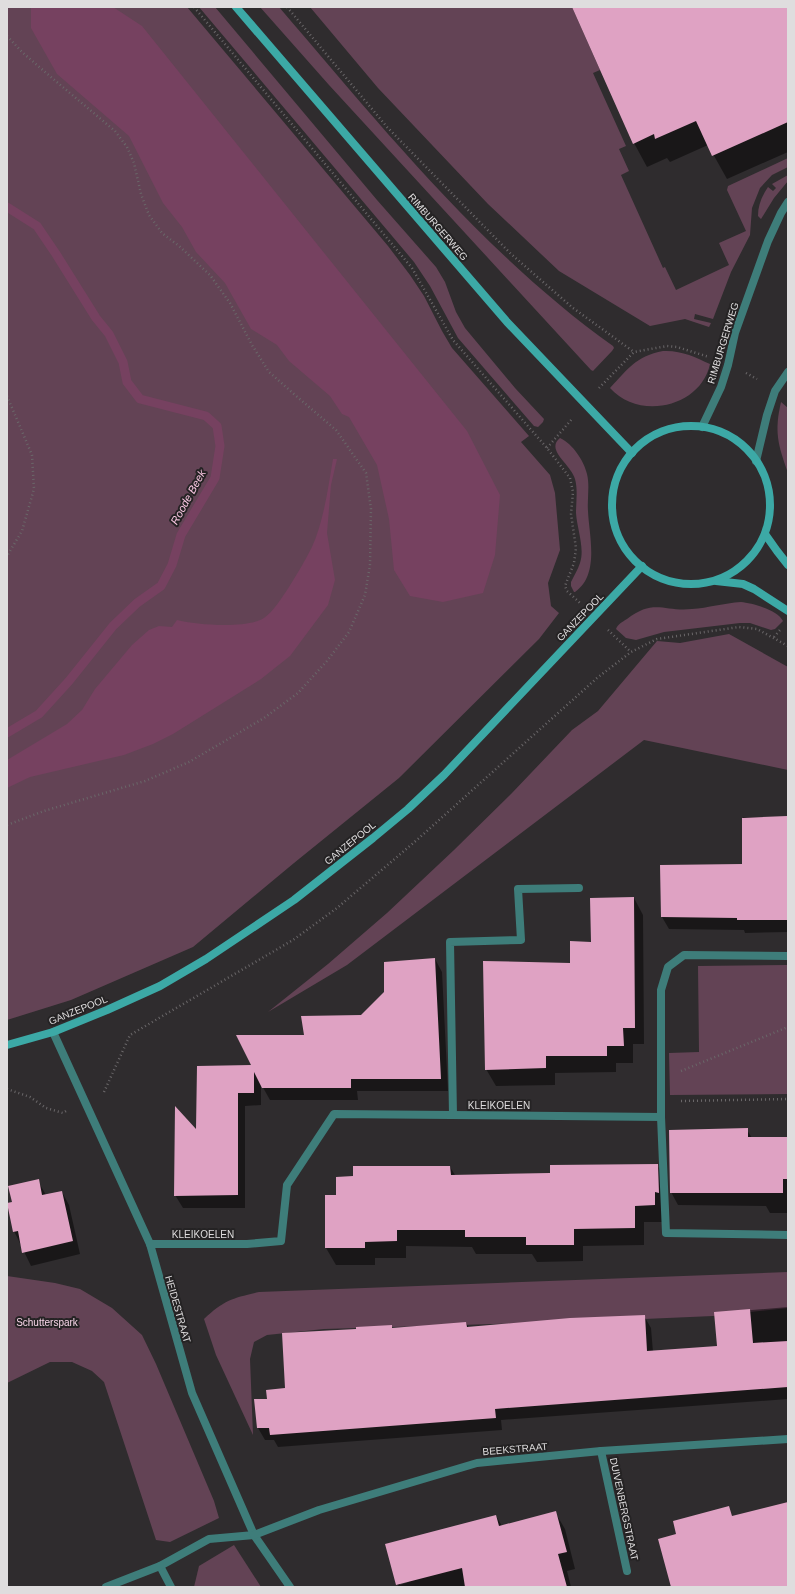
<svg xmlns="http://www.w3.org/2000/svg" width="795" height="1594" font-family="Helvetica,sans-serif">
	<rect width="100%" height="100%" fill="#2f2c2e"/>
	<g fill="#634355">
		<polygon points="7,7 187,7 388,246 410,275 424,296 442,331 452,348 529,436 521,442 550,475 555,493 560,550 548,583 551,606 559,613 539,639 399,778 294,863 193,947 71,1000 7,1020"/>
		<polygon points="199,7 215,7 377,200 436,267 445,282 456,312 465,328 515,388 544,419 543,422 538,427 534,426 458,338 430,286 414,262"/>
		<path d="M260,7H279C382,127 483,253 613,346L614,348L612,351L593,371L591,370L329,85Z"/>
		<polygon points="310,7 572,7 600,70 593,73 626,146 619,149 629,171 621,175 663,268 665,267 676,290 729,265 719,243 746,231 727,190 728,186 788,158 788,167 772,175 760,188 752,208 750,235 731,272 713,319 695,314 694,319 711,323 709,327 685,319 650,326 559,271 488,204 378,88"/>
		<path d="M788,175V181L774,198L761,219L758,216C758,205 762,196 768,187L773,191L776,188L772,184Z"/>
		<path d="M663,351C681,350 695,357 710,364C701,407 639,421 610,388C628,369 636,356 663,351Z"/>
		<path d="M781,402L788,408V473C778,445 774,432 781,402Z"/>
		<path d="M560,438C573,444 584,461 587,474C590,486 587,499 588,511C589,535 600,575 575,592H574L571,586V582C574,576 578,569 580,563C585,548 577,529 576,513C576,502 578,490 575,479C571,464 545,450 560,438Z"/>
		<path d="M741,602C752,603 778,610 783,621L775,629L771,630L750,623H740L664,632L636,640L626,638L616,629C618,624 622,622 627,619C654,598 664,612 692,609C708,608 724,603 741,602Z"/>
		<polygon points="729,634 788,667 788,770 644,740 347,965 268,1012 328,964 387,913 454,850 512,793 572,730 598,711 657,641 680,643"/>
		<polygon points="788,965 788,1094 670,1095 669,1053 699,1052 698,966"/>
		<path d="M788,1272V1308L713,1316L598,1321L324,1329L267,1335L254,1342L250,1359L253,1435L216,1355L204,1319C224,1300 233,1298 259,1292Z"/>
		<polygon points="7,1276 55,1283 80,1289 112,1308 142,1335 156,1364 214,1501 219,1518 170,1542 156,1540 104,1382 92,1371 72,1362 50,1362 7,1383"/>
		<polygon points="234,1545 261,1587 194,1587 199,1566"/>
	</g>
	<g fill="#764160">
		<polygon points="31,7 113,7 142,26 467,431 500,495 495,555 483,593 443,602 410,596 394,570 389,519 377,465 349,417 342,414 330,396 289,361 277,345 251,329 225,283 196,252 182,227 163,203 129,136 57,74 31,28"/>
		<path d="M333,459H337L331,485L327,533L335,580L328,605L290,656L261,679L173,734L153,744L124,755L30,777L7,788V760L67,724L82,710L95,689L132,645L149,630L159,626L172,627L177,620C197,625 247,629 264,618C273,612 283,596 289,587C297,574 305,561 312,547C324,520 328,488 333,459Z"/>
	</g>
	<g fill="#0007" fill-rule="evenodd">
		<polygon points="573,7 788,7 788,152 727,179 708,145 670,162 667,158 647,167 634,143"/>
		<polygon points="743,817 788,817 788,932 745,933 744,930 669,929 662,917 743,865"/>
		<polygon points="634,898 643,915 644,1044 633,1044 633,1063 616,1063 616,1072 555,1073 555,1085 496,1086 486,1069 570,964"/>
		<polygon points="435,959 442,972 448,1091 357,1091 358,1100 270,1100 261,1084 261,1105 245,1106 245,1208 183,1208 175,1195 197,1132 253,1066 305,1036 361,1016"/>
		<polygon points="747,1130 752,1138 788,1138 788,1213 770,1213 766,1206 678,1205 671,1192"/>
		<polygon points="657,1165 667,1181 664,1222 644,1222 644,1245 583,1246 583,1261 537,1262 532,1254 476,1254 472,1247 406,1246 406,1258 375,1258 375,1265 336,1265 326,1248 337,1196 450,1167 455,1175 551,1174"/>
		<polygon points="38,1181 46,1195 62,1192 69,1205 80,1254 31,1266 14,1231 13,1203"/>
		<polygon points="788,1307 788,1399 501,1420 502,1430 278,1447 274,1440 265,1440 258,1428 268,1400 392,1329 466,1323 469,1328 644,1316 651,1328 653,1352 719,1347 715,1313"/>
		<path d="M555,1512L565,1529L575,1569L567,1571L571,1587H399L397,1584L496,1516L502,1526ZM409,1580V1582L400,1585V1583Z"/>
	</g>
	<g fill="none" stroke-linecap="round" stroke-linejoin="round">
		<polyline stroke="#764160" stroke-width="9" points="7,207 37,226 56,254 96,318 109,334 123,362 127,382 140,399 206,416 217,426 220,446 215,478 181,535 172,565 161,586 137,603 113,626 69,681 39,714 7,733"/>
	</g>
	<g fill="#dfa2c3">
		<polygon points="572,7 788,7 788,122 712,156 696,121 655,139 654,134 633,144"/>
		<polygon points="787,816 788,920 737,920 737,918 661,917 660,865 742,864 742,818"/>
		<polygon points="634,897 635,1028 623,1028 624,1046 607,1046 607,1056 546,1056 546,1068 485,1070 483,961 570,963 570,941 591,942 590,898"/>
		<polygon points="435,958 441,1079 351,1079 351,1088 262,1088 254,1072 254,1093 238,1093 238,1195 174,1196 175,1106 196,1129 197,1066 251,1065 236,1035 304,1035 301,1016 361,1015 384,992 384,962"/>
		<polygon points="748,1128 748,1137 788,1137 788,1179 783,1179 783,1193 670,1193 669,1130"/>
		<polygon points="658,1164 659,1193 655,1192 655,1205 635,1206 635,1228 574,1229 574,1245 526,1245 526,1237 465,1237 465,1230 397,1230 397,1241 365,1242 365,1248 325,1248 325,1195 336,1195 336,1177 353,1176 353,1166 450,1166 451,1175 550,1173 550,1165"/>
		<polygon points="39,1179 42,1195 62,1191 73,1241 22,1253 18,1231 13,1232 7,1203 12,1202 8,1186"/>
		<polygon points="750,1309 753,1343 788,1341 788,1387 495,1409 496,1418 270,1435 269,1428 257,1428 254,1399 267,1399 266,1390 285,1388 282,1333 356,1329 356,1327 392,1325 392,1328 466,1322 467,1327 570,1318 645,1315 647,1351 717,1346 714,1312"/>
		<polygon points="788,1502 788,1587 671,1587 658,1539 676,1534 673,1521 729,1506 732,1516"/>
		<polygon points="556,1511 567,1552 558,1554 567,1587 465,1587 462,1568 396,1585 385,1544 496,1515 499,1526"/>
	</g>
	<g fill="none" stroke-linecap="round" stroke-linejoin="round">
		<g stroke="#6a6769" stroke-width="2.5" stroke-dasharray="1 3" stroke-linecap="butt">
			<polyline points="194,7 412,268 453,340 547,448 570,478 573,492 571,514 576,548 574,563 565,586 567,591 580,603"/>
			<polyline points="287,7 387,127 511,254 573,308 634,352"/>
			<polyline points="7,36 23,53 58,83 115,131 127,147 134,163 141,194 149,215 162,233 179,246 210,275 230,303 252,345 269,372 295,395 336,430 366,473 371,509 370,565 365,595 349,632 327,661 298,693 264,718 189,762 145,781 44,811 7,825"/>
			<polyline points="746,373 757,379"/>
			<polyline points="599,388 634,352 667,346 677,347 709,357"/>
			<polyline points="7,396 32,455 34,489 22,531 7,556"/>
			<polyline points="547,448 572,419"/>
			<polyline points="608,630 631,652"/>
			<polyline points="774,637 780,630"/>
			<polyline points="681,1071 788,1027"/>
			<polyline points="7,1089 30,1097 46,1108 63,1113 66,1111"/>
			<polyline points="104,1092 130,1035 293,940 337,908 418,839 597,678 631,652 657,639 739,627 757,629 788,646"/>
			<polyline points="681,1101 788,1099"/>
		</g>
		<g stroke="#3e7d7a" stroke-width="8">
			<polyline points="702,427 721,387 728,365 735,333 768,241 781,213 788,202"/>
			<polyline points="756,461 767,415 775,391 788,372"/>
			<polyline points="453,1115 450,942 521,940 518,889 579,888"/>
			<polyline points="661,1117 666,1233 788,1235"/>
			<polyline points="601,1451 627,1571"/>
			<polyline points="160,1566 171,1587"/>
			<polyline points="106,1587 160,1566 209,1539 254,1535"/>
		</g>
		<g stroke="#3e7d7a" stroke-width="8">
			<polyline points="53,1032 150,1244 192,1393 254,1535 290,1587"/>
			<polyline points="150,1244 247,1244 281,1241 287,1185 334,1114 661,1117 661,990 668,967 684,955 788,956"/>
			<polyline points="254,1535 319,1510 477,1463 601,1451 788,1439"/>
		</g>
		<g stroke="#3ca9a6" stroke-width="8">
			<polyline points="236,7 507,322 632,453"/>
			<circle cx="691" cy="505" r="79"/>
			<polyline points="765,534 777,551 788,565"/>
			<polyline points="716,581 743,584 754,589 788,611"/>
			<polyline points="7,1045 53,1032 107,1010 160,986 206,959 294,900 373,838 408,809 444,775 642,566"/>
		</g>
	</g>
	<g text-anchor="middle" dominant-baseline="central" stroke-width="4" stroke-linejoin="round" paint-order="stroke">
		<g font-size="10" fill="#dfddde" stroke="#252324">
			<text transform="translate(438 227) rotate(49)">RIMBURGERWEG</text>
			<text transform="translate(723 343) rotate(-73)">RIMBURGERWEG</text>
			<text transform="translate(580 617) rotate(-46)">GANZEPOOL</text>
			<text transform="translate(350 843) rotate(-39)">GANZEPOOL</text>
			<text transform="translate(78 1010) rotate(-22)">GANZEPOOL</text>
			<text x="499" y="1105">KLEIKOELEN</text>
			<text x="203" y="1234">KLEIKOELEN</text>
			<text transform="translate(178 1309) rotate(74)">HEIDESTRAAT</text>
			<text transform="translate(515 1449) rotate(-5)">BEEKSTRAAT</text>
			<text transform="translate(624 1509) rotate(78)">DUIVENBERGSTRAAT</text>
		</g>
		<g font-size="10" fill="#f8d5e8" stroke="#252324">
			<text x="47" y="1322">Schutterspark</text>
		</g>
		<g font-size="11" font-style="italic" fill="#fbc7e3" stroke="#252324">
			<text transform="translate(188 497) rotate(-61)">Roode Beek</text>
		</g>
	</g>
	<rect width="795" height="1594" fill="none" stroke="#dfddde" stroke-width="16"/>
</svg>
